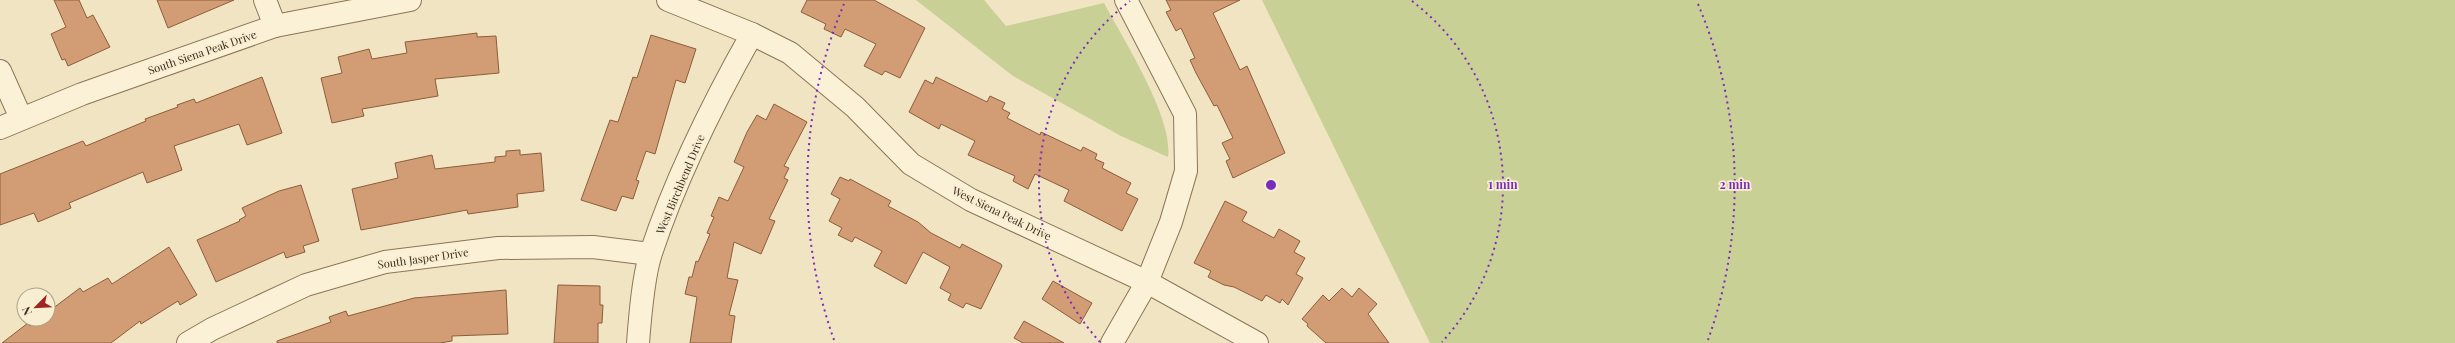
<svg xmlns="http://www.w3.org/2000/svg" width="2455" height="343" font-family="'Playfair Display',serif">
	<rect width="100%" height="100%" fill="#f1e4c2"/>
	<g fill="#c8d095">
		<path d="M916,0H984L1006,26L1104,3C1123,39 1174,118 1168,157L1121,136L1013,76Z"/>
		<polygon points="1262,0 2455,0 2455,343 1430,343"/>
	</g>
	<g fill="#d29d75" stroke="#8d5d3b">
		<polygon points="54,0 79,0 87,18 93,15 110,47 68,66 65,59 62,60 51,34 66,27"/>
		<polygon points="157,0 234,0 168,28"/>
		<polygon points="807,0 874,0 925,28 900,78 885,71 882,75 864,66 876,44 845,29 841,37 824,29 826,24 801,12"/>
		<polygon points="1166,0 1240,0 1213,13 1240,70 1247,66 1285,153 1233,178 1226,161 1230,159 1222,143 1233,138 1217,105 1214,106 1196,73 1190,60 1195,58 1181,28 1176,31 1166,12 1171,10"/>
		<polygon points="477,33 477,37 496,36 499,73 435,79 438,96 362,109 364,116 332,123 321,78 342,73 338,57 369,49 372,59 407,53 405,42"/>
		<polygon points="651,35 696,49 685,83 676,80 655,154 646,151 636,180 639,181 633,199 622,196 616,211 581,200 610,120 618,122 633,77 637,78"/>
		<polygon points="262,77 282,133 247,145 239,124 174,146 182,170 147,183 143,172 69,203 71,208 38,222 34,213 0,225 0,174 83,141 86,146 146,121 145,119 178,107 177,105 194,99 196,103"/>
		<polygon points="936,77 987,102 990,96 1005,103 1002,109 1010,113 1007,118 1040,135 1041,132 1081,151 1083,147 1097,154 1095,159 1104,163 1102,168 1131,183 1126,193 1138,199 1122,231 1064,201 1069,190 1035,174 1028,189 1013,181 1015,176 968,155 975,141 941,124 939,129 909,112 925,80 933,84"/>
		<polygon points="774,104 807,122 784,166 789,168 784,178 788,180 769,219 775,221 761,254 734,242 727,278 738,280 729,315 735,316 731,343 690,343 697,297 685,294 689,277 692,277 696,261 698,262 710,234 707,233 714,217 711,216 719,197 728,201 744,167 734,162 747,132 757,115 766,120"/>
		<polygon points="520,150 520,155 541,153 544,191 517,194 518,207 468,214 467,210 361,230 352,189 398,178 395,163 432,155 435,169 495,162 495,157 506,156 506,151"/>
		<polygon points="840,177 849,181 850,179 891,201 888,206 918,222 931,233 960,248 962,244 1001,264 1002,266 981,309 966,303 963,308 948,300 951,294 940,288 950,267 923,252 906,284 874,266 882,251 855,237 852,242 838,235 842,228 829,221 840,199 831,194"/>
		<polygon points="301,185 319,241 303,246 305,252 286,258 284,252 216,282 197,240 240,221 239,220 246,216 242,208 279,191"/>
		<polygon points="1225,201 1247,212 1242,221 1274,238 1279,229 1300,241 1294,252 1305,258 1296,274 1303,278 1288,305 1282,299 1280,303 1266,295 1262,301 1234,287 1224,285 1208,277 1211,271 1194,263"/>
		<polygon points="169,247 197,295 180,305 178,301 141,324 140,321 111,343 2,343 28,323 30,326 39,319 48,319 48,312 80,288 83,292 108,278 112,284"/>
		<polygon points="1053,281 1092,303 1080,324 1042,299"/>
		<polygon points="558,285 600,286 600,305 603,305 602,323 598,323 598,343 554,343"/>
		<polygon points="1342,288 1352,297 1359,288 1377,304 1368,314 1389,343 1326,343 1307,326 1308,324 1302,319 1323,295 1329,301"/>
		<polygon points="506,290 508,334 452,336 452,341 440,343 277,343 277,341 331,322 329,317 346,311 348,316 414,298"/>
		<polygon points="1024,321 1064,343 1023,343 1014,338"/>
	</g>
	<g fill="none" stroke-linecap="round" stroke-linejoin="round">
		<defs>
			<g id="minor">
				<polyline points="265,0 275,26"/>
				<polyline points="668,0 752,34 790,53 855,107 911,164 971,200 1147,282 1257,343"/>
				<polyline points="0,71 21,118"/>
				<polyline points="0,128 82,94 275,26 410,0"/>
				<polyline points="188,343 212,329 306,285 385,262 498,248 593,247 650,254"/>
				<path d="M638,343C640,317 643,277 651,253C676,177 713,103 752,34"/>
				<polyline points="1112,343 1147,282 1171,222 1186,171 1185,114 1126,0"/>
			</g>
		</defs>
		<use href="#minor" stroke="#8c7557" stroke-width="24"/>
		<use href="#minor" stroke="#fbf1d6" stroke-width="22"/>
	</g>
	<g fill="none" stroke="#7b2cbf" stroke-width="2" stroke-dasharray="2 4">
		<path d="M1100 342A232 232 0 0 1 1130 1M1412 1A232 232 0 0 1 1442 342"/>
		<path d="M834 340A464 464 0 0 1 844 4M1698 4A464 464 0 0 1 1708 340"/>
	</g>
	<g text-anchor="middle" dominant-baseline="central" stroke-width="3.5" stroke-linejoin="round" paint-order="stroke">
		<g font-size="11" fill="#3b2c1d" stroke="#f8eed2">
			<text transform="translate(202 52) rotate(-19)">South Siena Peak Drive</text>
			<text transform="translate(680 184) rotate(-67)">West Birchbend Drive</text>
			<text transform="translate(1002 213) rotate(26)">West Siena Peak Drive</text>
			<text transform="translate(423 258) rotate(-8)">South Jasper Drive</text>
		</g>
	</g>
	<circle cx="1271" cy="185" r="6" fill="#7b2cbf" stroke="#f8eed2" stroke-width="2"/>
	<g font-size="12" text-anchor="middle" font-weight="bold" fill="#7b2cbf" stroke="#f8eed2" stroke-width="3.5" stroke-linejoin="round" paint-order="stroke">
		<text x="1503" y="189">1 min</text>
		<text x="1735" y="189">2 min</text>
	</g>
	<g transform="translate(36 307) rotate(246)"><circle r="19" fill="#f8eed2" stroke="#aca08a"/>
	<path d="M0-3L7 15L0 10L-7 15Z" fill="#a02423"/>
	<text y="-6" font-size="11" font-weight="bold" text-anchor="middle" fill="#3b2c1d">N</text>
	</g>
</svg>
